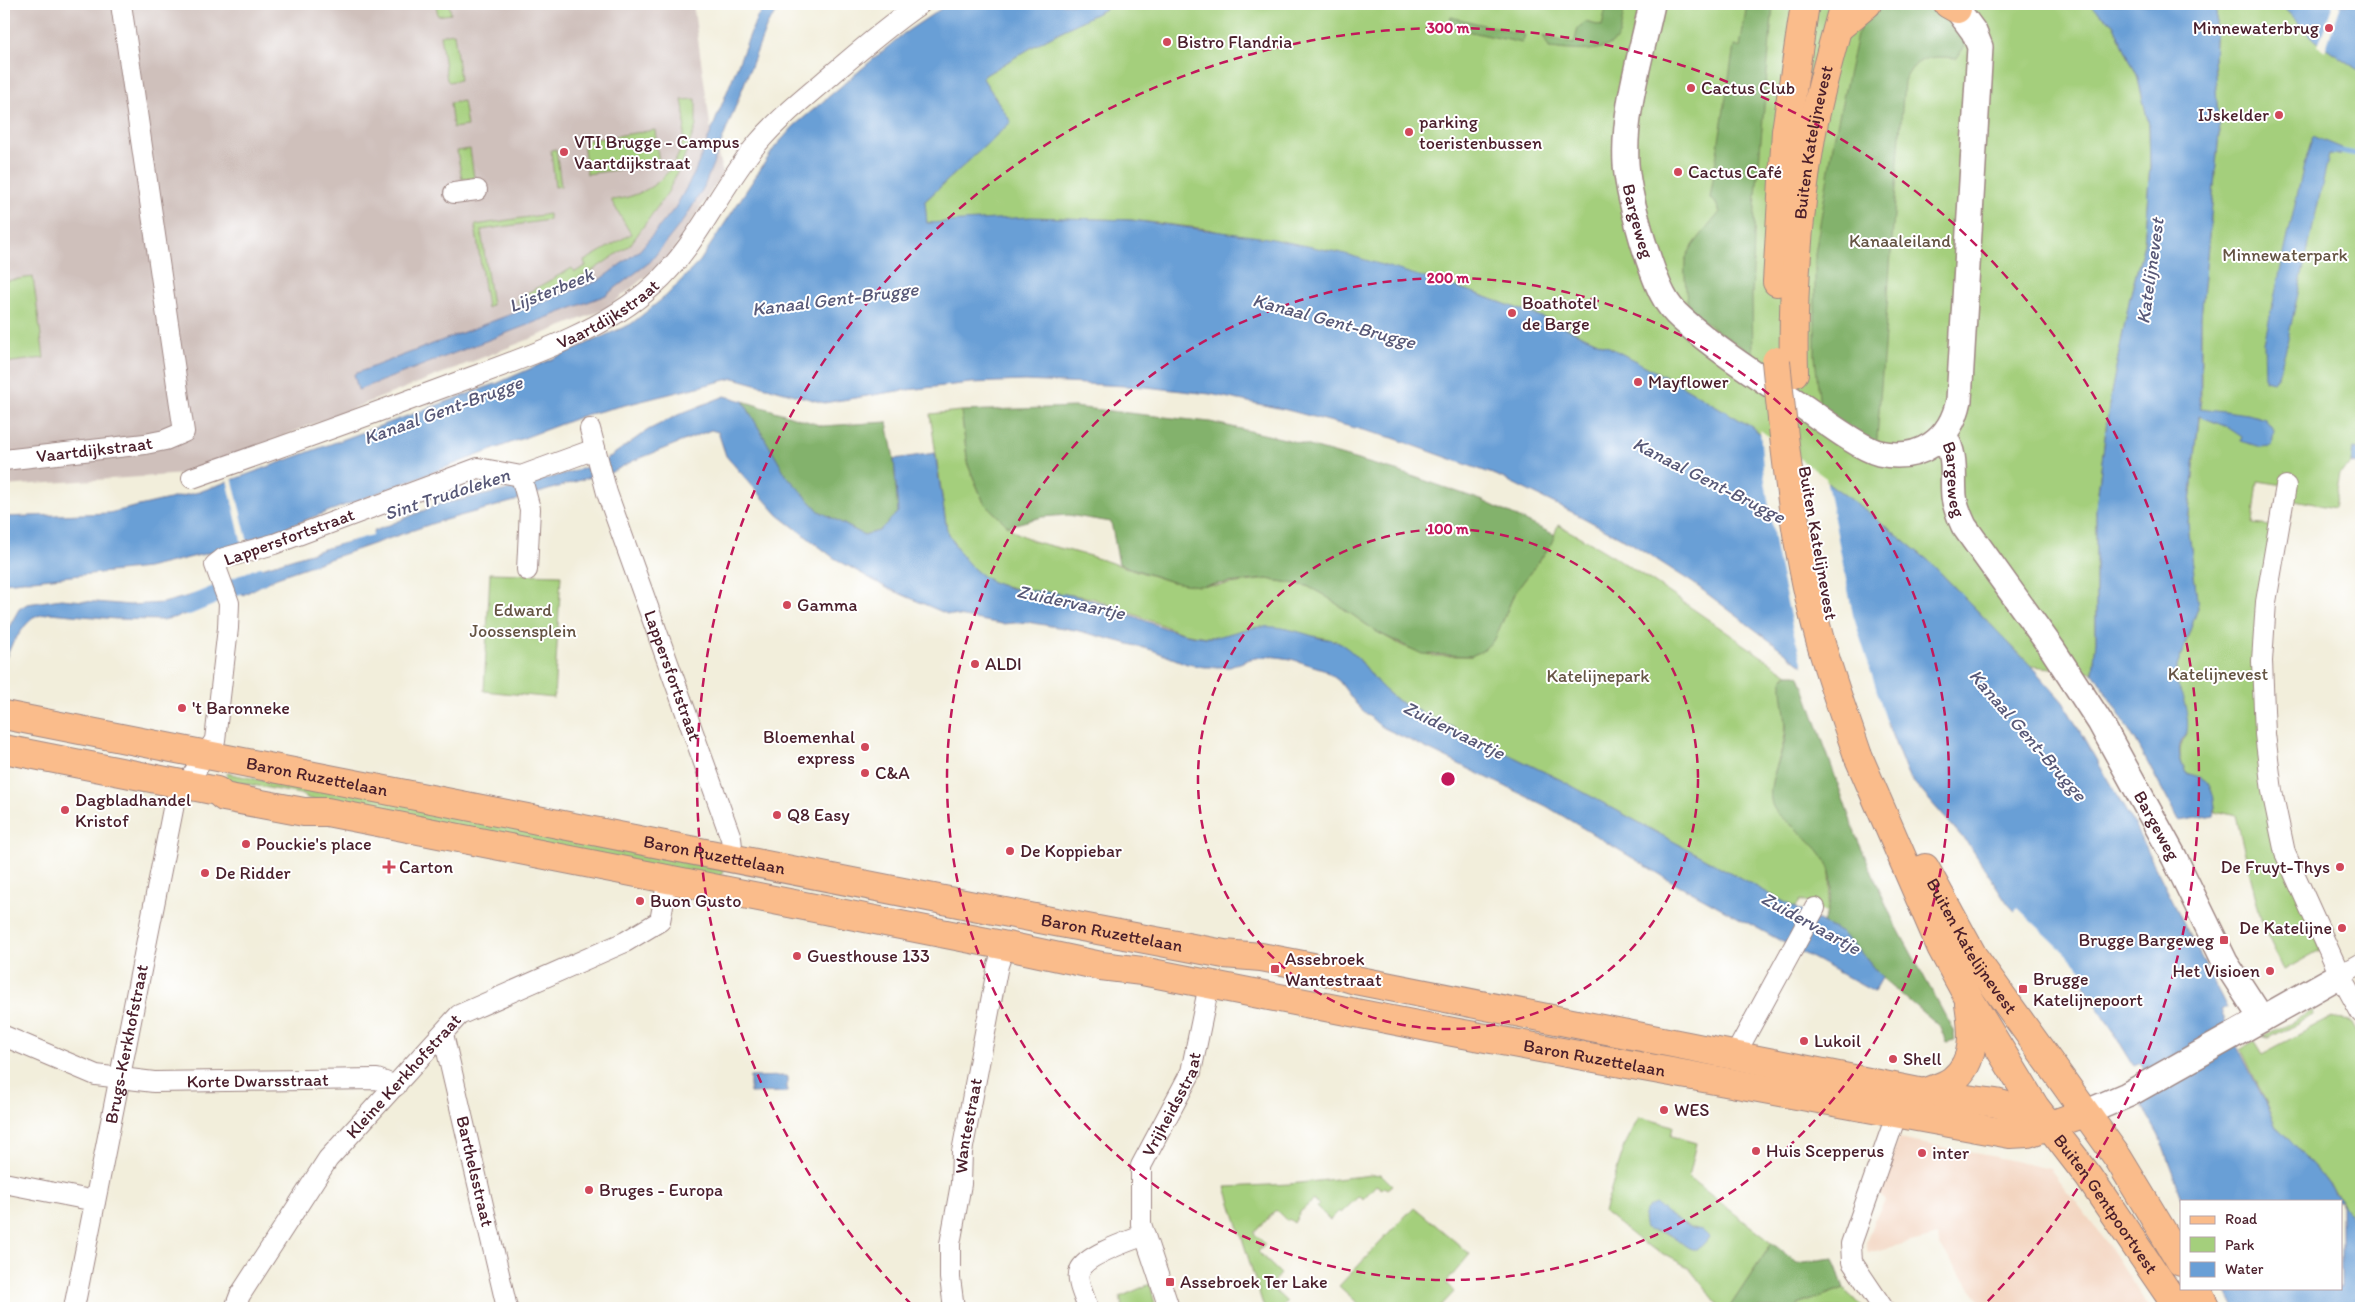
<svg xmlns="http://www.w3.org/2000/svg" width="2365" height="1312" font-family="Itim,sans-serif">
	<rect width="100%" height="100%" fill="#fff"/>
	<filter id="ink" filterUnits="userSpaceOnUse"><feTurbulence type="fractalNoise" baseFrequency=".02" numOctaves="2"/><feDisplacementMap in="SourceGraphic" scale="10" xChannelSelector="R" yChannelSelector="G"/><feConvolveMatrix kernelMatrix="1 2 1 2 8 2 1 2 1" color-interpolation-filters="sRGB"/></filter>
	<filter id="wash" filterUnits="userSpaceOnUse"><feTurbulence type="fractalNoise" baseFrequency=".0096" numOctaves="4" result="noise"/><feDisplacementMap in="SourceGraphic" scale="20" xChannelSelector="R" yChannelSelector="G"/><feGaussianBlur stdDeviation="1.12" result="paint"/><feColorMatrix in="noise" values="0 0 0 0 0 0 0 0 0 0 0 0 0 0 0 0 0 1.4 0 .05"/><feComposite in="paint" operator="in"/></filter>
	<g filter="url(#wash)">
		<rect width="100%" height="100%" fill="#f2eedb"/>
		<polygon fill="#f3d4bf" points="1898,1139 1996,1157 2050,1169 2107,1243 2149,1308 1986,1308 1939,1245 1938,1235 1868,1253 1866,1242 1874,1220 1885,1201 1879,1194"/>
		<polygon fill="#cfc0bb" points="4,4 693,4 711,130 723,173 669,257 606,309 186,474 4,486"/>
		<g fill="#a4cf7c" stroke="#777754">
			<polygon points="436,4 449,4 451,14 438,16"/>
			<polygon points="1115,4 2089,4 2113,24 2137,75 2149,125 2150,166 2144,244 2130,297 2110,398 2096,508 2096,641 2093,672 2031,666 1929,561 1868,512 1750,426 1679,384 1609,347 1541,317 1469,291 1207,229 1131,220 1056,218 927,223 924,202 1011,122 982,77 1046,39"/>
			<path d="M2217,4H2280L2315,40L2361,72V450L2353,449L2351,464L2340,473L2334,508L2295,500L2297,487L2258,481L2253,524L2270,526L2262,762L2320,950L2284,970L2263,928L2236,816L2216,811C2210,784 2213,782 2186,773C2179,759 2177,747 2187,734L2173,678L2198,608L2188,523L2201,402V317L2219,134L2214,59Z"/>
			<polygon points="454,33 460,80 449,82 447,80 440,35"/>
			<path d="M696,99V126L683,160L668,192L630,245L589,273L520,307L517,300L522,296L572,268L575,272L586,266L584,261L631,234L611,200C664,195 694,153 682,100Z"/>
			<polygon points="463,101 467,126 453,128 450,103"/>
			<polygon points="655,130 659,164 587,174 583,141"/>
			<polygon points="470,149 474,178 462,179 457,151"/>
			<polygon points="556,149 561,186 555,187 551,150"/>
			<polygon points="549,214 549,220 481,230 492,305 487,308 475,225"/>
			<polygon points="33,277 44,358 4,363 4,281"/>
			<path d="M961,411L968,465L984,503L1015,532L1036,542L1090,556L1172,582L1216,586L1267,579L1307,586L1324,595L1377,632L1403,646L1432,656H1471L1482,651L1503,621L1514,594L1550,546L1558,525C1639,567 1712,624 1788,674L1784,677C1780,696 1788,715 1785,734C1784,750 1769,781 1771,794C1777,828 1818,833 1828,864C1833,880 1829,897 1827,913L1801,900L1795,908L1561,780L1398,701L1379,685L1360,660L1336,641L1319,637L1242,630L1224,637H1206L1182,633L1092,598L1057,593L1020,590L992,582L982,576L964,560L947,530L930,414Z"/>
			<polygon points="490,573 561,575 554,698 484,691"/>
			<polygon points="227,773 297,788 305,782 724,867 720,880 309,799 300,794 226,780"/>
			<polygon points="2314,1010 2313,1015 2269,1038 2263,1037"/>
			<polygon points="2330,1018 2350,1021 2361,1041 2361,1241 2356,1226 2338,1196 2320,1173 2278,1128 2241,1049 2254,1041 2262,1054"/>
			<polygon points="1639,1117 1673,1126 1671,1136 1696,1143 1688,1177 1772,1243 1729,1308 1721,1308 1688,1267 1641,1242 1604,1212 1625,1145"/>
			<polygon points="1381,1174 1392,1185 1387,1189 1384,1187 1382,1189 1376,1185 1363,1199 1359,1196 1341,1213 1339,1211 1330,1220 1317,1207 1319,1205 1314,1200 1301,1211 1294,1223 1289,1219 1287,1221 1276,1210 1254,1233 1265,1244 1258,1252 1281,1274 1270,1286 1287,1302 1281,1308 1264,1308 1226,1187 1290,1184"/>
			<polygon points="1414,1207 1470,1254 1446,1283 1454,1292 1439,1308 1363,1308 1339,1286"/>
			<polygon points="1150,1284 1156,1308 1123,1308 1120,1297"/>
			<polygon points="1844,1288 1862,1308 1794,1308 1798,1305"/>
		</g>
		<g fill="#83b26c" stroke="#66684c">
			<path d="M1607,4H1625C1623,14 1622,25 1619,35C1610,56 1567,50 1549,48L1543,36L1574,44L1578,28L1585,22L1602,26Z"/>
			<path d="M1741,4H1773V6L1755,207L1752,297L1753,354C1735,342 1695,320 1687,301C1686,288 1684,274 1685,261C1688,248 1711,224 1720,212L1715,202L1710,198L1734,46L1740,47L1746,10Z"/>
			<path d="M1879,4H1943L1955,14L1966,44L1957,58C1931,56 1916,55 1904,82L1876,452L1821,419L1815,356V254L1834,139L1857,35L1864,19Z"/>
			<polygon points="1451,17 1525,35 1522,43 1448,27"/>
			<polygon points="743,401 822,426 887,422 894,459 898,512 879,531 864,535 819,511 786,475"/>
			<polygon points="1074,407 1210,422 1285,439 1403,473 1481,500 1555,535 1550,546 1514,594 1495,639 1482,651 1471,656 1422,654 1377,632 1324,595 1307,586 1267,579 1198,586 1172,582 1119,564 1111,522 1068,515 1042,517 1008,526 984,503 968,465 961,411"/>
			<path d="M1788,674H1796L1800,676L1856,836L1892,918L1953,1030L1955,1040L1946,1042L1940,1027L1882,978L1858,949L1841,933L1823,923C1843,872 1827,854 1789,823C1781,817 1772,810 1771,800C1768,778 1784,755 1786,733C1787,716 1781,698 1782,680Z"/>
			<polygon points="1772,1243 1797,1263 1833,1258 1844,1288 1798,1305 1794,1308 1729,1308"/>
		</g>
		<g fill="#699fd6" stroke="#5a5f80">
			<polygon points="767,4 784,4 768,23 704,187 686,217 650,262 606,295 358,390 354,374 598,281 640,250 675,208 694,174 757,17"/>
			<polygon points="948,4 1115,4 1046,39 982,77 1011,122 925,201 927,223 1031,217 1131,220 1267,238 1342,253 1469,291 1541,317 1609,347 1679,384 1750,426 1868,512 1929,561 2031,666 2063,702 2135,827 2227,1008 2221,1011 2227,1025 2278,1128 2320,1173 2341,1201 2183,1201 2159,1136 2141,1104 2156,1094 2141,1063 2134,1066 2082,981 2008,904 1970,846 1908,776 1887,723 1818,677 1693,583 1631,543 1578,515 1498,476 1393,438 1287,410 1210,394 1146,387 1025,381 971,383 898,391 824,403 734,378 585,415 271,533 217,551 147,568 4,583 4,517 109,513 199,492 498,383 631,324 666,296 700,261 775,147 794,126 903,34"/>
			<path d="M2089,4H2217L2214,58L2219,134L2201,317L2200,408L2248,414L2265,419L2274,430L2272,446L2260,447L2241,441L2242,437L2227,427L2199,416L2188,523L2198,608L2173,678C2182,691 2190,715 2187,732C2186,736 2182,738 2181,742C2177,753 2181,763 2186,773C2191,775 2200,776 2205,780C2212,785 2217,807 2214,815L2179,821L2137,743L2093,672L2096,641V508L2110,398L2130,297L2144,244L2150,166L2149,125L2137,75L2113,24Z"/>
			<polygon points="2280,4 2361,4 2361,72 2315,40"/>
			<polygon points="2313,136 2342,148 2340,155 2329,154 2285,352 2278,376 2273,382 2265,380 2264,343 2303,169"/>
			<path d="M725,396L743,401L786,475L819,511L864,535L879,531L898,512L894,459L935,453L947,530C957,551 970,570 991,581C1011,592 1035,590 1057,593C1110,598 1154,633 1206,637C1220,638 1229,633 1243,630C1273,622 1292,630 1320,638C1325,639 1331,639 1335,641C1354,649 1366,668 1378,683C1384,690 1391,695 1398,701L1561,780L1841,933L1858,949L1882,978L1874,992L1666,878L1546,806L1380,726L1357,705L1339,681L1323,669L1291,659L1268,656L1250,659L1230,667H1204L1187,664L1152,650L1075,630L1027,622L1002,624L947,614L887,588L834,558L778,515L726,456L718,432L711,430L633,461L608,474L604,461L648,430L682,413Z"/>
			<polygon points="2353,449 2361,450 2361,465 2351,464"/>
			<polygon points="594,465 597,475 532,495 529,484"/>
			<polygon points="517,488 519,499 515,501 434,523 277,577 243,595 237,577 252,571 353,540 437,505"/>
			<polygon points="207,591 212,605 177,617 162,620 116,619 50,613 33,617 25,626 12,644 4,662 4,636 19,609 27,604 61,599 130,605 163,603"/>
			<polygon points="787,1076 787,1092 750,1093 750,1077"/>
			<polygon points="2341,1202 2356,1226 2361,1241 2361,1308 2234,1308 2224,1288 2341,1288"/>
			<path d="M1656,1204L1667,1214L1692,1228L1702,1230L1709,1237C1692,1262 1686,1242 1668,1234C1661,1231 1652,1232 1645,1229C1641,1217 1644,1209 1656,1204Z"/>
		</g>
		<g fill="#f2eedb">
			<polygon points="2333,4 2341,4 2325,51 2318,46"/>
			<polygon points="1760,430 1826,478 1853,615 1893,742 1885,725 1804,669 1793,630 1776,551 1763,468"/>
			<polygon points="232,477 248,543 242,545 227,479"/>
			<polygon points="372,529 373,535 282,559 352,538"/>
			<polygon points="2018,908 2090,977 2083,984 2013,913"/>
		</g>
		<g fill="none" stroke-linecap="round" stroke-linejoin="round">
			<polyline stroke="#699fd6" stroke-width="5" points="2341,151 2361,155"/>
			<polyline stroke="#699fd6" stroke-width="18" points="188,606 261,576"/>
		</g>
	</g>
	<g filter="url(#ink)">
		<g fill="none" stroke-linecap="round" stroke-linejoin="round">
			<defs>
				<g id="minor">
					<polyline points="454,193 477,190"/>
					<path id="s1" d="M590,429L607,493L731,838L732,847L730,858"/>
					<path id="s2" d="M4,460L145,444L165,440L184,432L121,4"/>
					<polyline points="521,476 530,509 527,570"/>
					<path id="s3" d="M192,478C279,448 364,417 450,385C517,360 601,334 654,285C698,245 719,189 757,144C778,119 804,98 829,77C859,51 888,26 920,4"/>
					<polyline points="2286,486 2266,602 2262,661 2265,734 2272,791 2285,853 2340,975 2361,1013"/>
					<polyline points="2340,975 2361,963"/>
					<path id="s4" d="M443,1034L507,1308"/>
					<path id="s5" d="M4,1036L96,1075L154,1082L377,1079L396,1086"/>
					<polyline points="1735,1055 1815,908"/>
					<polyline points="4,1183 95,1201"/>
					<path id="s6" d="M74,1308L174,804L215,740L228,628L229,603L215,565L224,558L274,544L478,468L521,476L595,449"/>
					<path id="s7" d="M235,1308L240,1295L328,1159L459,1015L625,942L660,921L668,879"/>
					<path id="s8" d="M954,1308L950,1278V1244L961,1184L962,1152L998,965L1005,945"/>
					<path d="M1088,1308C1085,1298 1075,1280 1080,1270C1086,1255 1129,1241 1145,1235"/>
					<path id="s9" d="M1169,1308L1141,1224V1166L1191,1072L1209,985"/>
					<polyline points="1883,1308 1852,1262 1851,1244 1897,1113"/>
				</g>
				<g id="tertiary">
					<path id="s10" d="M1652,4C1641,56 1623,111 1626,164C1628,191 1636,217 1643,242C1649,260 1654,278 1663,295C1667,303 1675,313 1682,319C1721,354 1767,382 1811,412C1827,423 1860,448 1879,453C1920,462 1951,440 1959,400L1980,47L1974,32L1957,9"/>
					<path id="s11" d="M1944,435C1957,458 1952,472 1954,496C1955,507 1960,517 1964,526L2053,650L2100,722L2174,857L2225,962L2262,1019"/>
					<polyline points="2085,1113 2127,1095 2340,975"/>
				</g>
				<g id="primary">
					<polyline points="1948,4 1957,9"/>
					<polyline points="1838,28 1867,4"/>
					<polyline points="1777,282 1786,131 1805,4"/>
					<path id="s12" d="M1794,373C1792,294 1798,215 1811,137C1819,93 1832,47 1844,4"/>
					<path id="s13" d="M4,715L1045,920L1224,954L1261,957L1313,967L1355,980L1924,1093L1996,1103L2018,1109L2048,1126"/>
					<path id="s14" d="M4,749L217,791L224,797L304,812H327L1012,947L1101,966L1142,971L1453,1032L2010,1134L2028,1133L2085,1113"/>
					<path id="s15" d="M1858,756L1941,947L1967,995L2035,1107L2089,1177L2178,1308"/>
					<path id="s16" d="M1925,868L1973,956L2118,1158L2181,1262"/>
					<path d="M1924,1093C1933,1089 1946,1086 1953,1080C1977,1060 1973,1031 1969,1004"/>
					<polyline points="2196,1288 2206,1308"/>
				</g>
			</defs>
			<use href="#minor" stroke="#9e8683" stroke-width="22"/>
			<use href="#tertiary" stroke="#9e8683" stroke-width="28"/>
			<use href="#primary" stroke="#9e8683" stroke-width="30"/>
			<use href="#minor" stroke="#fff" stroke-width="20"/>
			<use href="#tertiary" stroke="#fff" stroke-width="25"/>
			<use href="#primary" stroke="#fabc8b" stroke-width="28"/>
			<defs>
				<path id="primary-bridge" d="M1776,361C1785,450 1794,541 1817,629C1828,672 1844,714 1858,756"/>
			</defs>
			<use href="#primary-bridge" stroke="#9e8683" stroke-width="30" stroke-linecap="butt"/>
			<use href="#primary-bridge" stroke="#fabc8b" stroke-width="28"/>
		</g>
	</g>
	<g fill="none" stroke="#c2185b" stroke-width="2.5" stroke-dasharray="9 6">
		<circle cx="1448" cy="779" r="250"/>
		<circle cx="1448" cy="779" r="501"/>
		<path d="M912 1305A751 751 0 1 1 1984 1305"/>
	</g>
	<g fill="#d1495b" stroke="#fff" stroke-width="2">
		<circle cx="2329" cy="28" r="5"/>
		<circle cx="1167" cy="42" r="5"/>
		<circle cx="1691" cy="88" r="5"/>
		<circle cx="2279" cy="115" r="5"/>
		<circle cx="1409" cy="132" r="5"/>
		<circle cx="564" cy="152" r="5"/>
		<circle cx="1678" cy="172" r="5"/>
		<circle cx="1512" cy="313" r="5"/>
		<circle cx="1638" cy="382" r="5"/>
		<circle cx="787" cy="605" r="5"/>
		<circle cx="975" cy="664" r="5"/>
		<circle cx="182" cy="708" r="5"/>
		<circle cx="865" cy="747" r="5"/>
		<circle cx="865" cy="773" r="5"/>
		<circle cx="65" cy="810" r="5"/>
		<circle cx="777" cy="815" r="5"/>
		<circle cx="246" cy="844" r="5"/>
		<circle cx="1010" cy="851" r="5"/>
		<path d="M386.5 859.5h5v5h5v5h-5v5h-5v-5h-5v-5h5z"/>
		<circle cx="2340" cy="867" r="5"/>
		<circle cx="205" cy="873" r="5"/>
		<circle cx="640" cy="901" r="5"/>
		<circle cx="2342" cy="928" r="5"/>
		<rect x="2219" y="935" width="10" height="10" rx="2.5"/>
		<circle cx="797" cy="956" r="5"/>
		<rect x="1270" y="964" width="10" height="10" rx="2.5"/>
		<circle cx="2270" cy="971" r="5"/>
		<rect x="2018" y="984" width="10" height="10" rx="2.5"/>
		<circle cx="1804" cy="1041" r="5"/>
		<circle cx="1893" cy="1059" r="5"/>
		<circle cx="1664" cy="1110" r="5"/>
		<circle cx="1756" cy="1151" r="5"/>
		<circle cx="1922" cy="1153" r="5"/>
		<circle cx="589" cy="1190" r="5"/>
		<rect x="1165" y="1277" width="10" height="10" rx="2.5"/>
	</g>
	<g text-anchor="middle" dominant-baseline="central" stroke-width="4" stroke-linejoin="round" paint-order="stroke">
		<g font-size="18" fill="#4a1f2b" stroke="#fff" text-anchor="start">
			<text x="2319" y="28" text-anchor="end">Minnewaterbrug</text>
			<text x="1177" y="42">Bistro Flandria</text>
			<text x="1701" y="88">Cactus Club</text>
			<text x="2269" y="115" text-anchor="end">IJskelder</text>
			<text x="1419" y="122">parking<tspan x="1419" dy="21">toeristenbussen</tspan></text>
			<text x="574" y="142">VTI Brugge - Campus<tspan x="574" dy="21">Vaartdijkstraat</tspan></text>
			<text x="1688" y="172">Cactus Café</text>
			<text x="1522" y="303">Boathotel<tspan x="1522" dy="21">de Barge</tspan></text>
			<text x="1648" y="382">Mayflower</text>
			<text x="797" y="605">Gamma</text>
			<text x="985" y="664">ALDI</text>
			<text x="192" y="708">'t Baronneke</text>
			<text x="855" y="737" text-anchor="end">Bloemenhal<tspan x="855" dy="21">express</tspan></text>
			<text x="875" y="773">C&amp;A</text>
			<text x="75" y="800">Dagbladhandel<tspan x="75" dy="21">Kristof</tspan></text>
			<text x="787" y="815">Q8 Easy</text>
			<text x="256" y="844">Pouckie's place</text>
			<text x="1020" y="851">De Koppiebar</text>
			<text x="399" y="867">Carton</text>
			<text x="2330" y="867" text-anchor="end">De Fruyt-Thys</text>
			<text x="215" y="873">De Ridder</text>
			<text x="650" y="901">Buon Gusto</text>
			<text x="2332" y="928" text-anchor="end">De Katelijne</text>
			<text x="2214" y="940" text-anchor="end">Brugge Bargeweg</text>
			<text x="807" y="956">Guesthouse 133</text>
			<text x="1285" y="959">Assebroek<tspan x="1285" dy="21">Wantestraat</tspan></text>
			<text x="2260" y="971" text-anchor="end">Het Visioen</text>
			<text x="2033" y="979">Brugge<tspan x="2033" dy="21">Katelijnepoort</tspan></text>
			<text x="1814" y="1041">Lukoil</text>
			<text x="1903" y="1059">Shell</text>
			<text x="1674" y="1110">WES</text>
			<text x="1766" y="1151">Huis Scepperus</text>
			<text x="1932" y="1153">inter</text>
			<text x="599" y="1190">Bruges - Europa</text>
			<text x="1180" y="1282">Assebroek Ter Lake</text>
		</g>
		<g font-size="18" fill="#4a1f2b" stroke="#fff">
			<text stroke="none"><textPath href="#s12" startOffset="232">Buiten Katelijnevest</textPath></text>
			<text stroke="none"><textPath href="#s10" startOffset="221">Bargeweg</textPath></text>
			<text stroke="none"><textPath href="#s3" startOffset="448">Vaartdijkstraat</textPath></text>
			<text stroke="none"><textPath href="#s2" startOffset="91">Vaartdijkstraat</textPath></text>
			<text stroke="none"><textPath href="#s11" startOffset="46">Bargeweg</textPath></text>
			<text transform="translate(289 537) rotate(-20)">Lappersfortstraat</text>
			<text transform="translate(1818 543) rotate(80)">Buiten Katelijnevest</text>
			<text stroke="none"><textPath href="#s1" startOffset="260">Lappersfortstraat</textPath></text>
			<text stroke="none"><textPath href="#s13" startOffset="319">Baron Ruzettelaan</textPath></text>
			<text stroke="none"><textPath href="#s11" startOffset="451">Bargeweg</textPath></text>
			<text stroke="none"><textPath href="#s13" startOffset="724">Baron Ruzettelaan</textPath></text>
			<text stroke="none"><textPath href="#s13" startOffset="1129">Baron Ruzettelaan</textPath></text>
			<text stroke="none"><textPath href="#s16" startOffset="91">Buiten Katelijnevest</textPath></text>
			<text stroke="none"><textPath href="#s6" startOffset="269">Brugs-Kerkhofstraat</textPath></text>
			<text stroke="none"><textPath href="#s14" startOffset="1622">Baron Ruzettelaan</textPath></text>
			<text stroke="none"><textPath href="#s7" startOffset="288">Kleine Kerkhofstraat</textPath></text>
			<text stroke="none"><textPath href="#s5" startOffset="262">Korte Dwarsstraat</textPath></text>
			<text stroke="none"><textPath href="#s9" startOffset="216">Vrijheidsstraat</textPath></text>
			<text stroke="none"><textPath href="#s8" startOffset="184">Wantestraat</textPath></text>
			<text stroke="none"><textPath href="#s4" startOffset="141">Barthelsstraat</textPath></text>
			<text stroke="none"><textPath href="#s15" startOffset="514">Buiten Gentpoortvest</textPath></text>
		</g>
		<g font-size="18" fill="#655443" stroke="#fff">
			<text x="1900" y="241">Kanaaleiland</text>
			<text x="2285" y="255">Minnewaterpark</text>
			<text x="523" y="610">Edward<tspan x="523" dy="21">Joossensplein</tspan></text>
			<text x="2218" y="674">Katelijnevest</text>
			<text x="1598" y="676">Katelijnepark</text>
		</g>
		<g font-size="19" font-style="italic" fill="#585978" stroke="#fff">
			<text transform="translate(2150 271) rotate(-82)">Katelijnevest</text>
			<text transform="translate(551 290) rotate(-22)">Lijsterbeek</text>
			<text transform="translate(835 299) rotate(-7)">Kanaal Gent-Brugge</text>
			<text transform="translate(1334 321) rotate(15)">Kanaal Gent-Brugge</text>
			<text transform="translate(443 410) rotate(-20)">Kanaal Gent-Brugge</text>
			<text transform="translate(1709 480) rotate(27)">Kanaal Gent-Brugge</text>
			<text transform="translate(447 494) rotate(-18)">Sint Trudoleken</text>
			<text transform="translate(1071 602) rotate(12)">Zuidervaartje</text>
			<text transform="translate(1454 730) rotate(26)">Zuidervaartje</text>
			<text transform="translate(2028 735) rotate(49)">Kanaal Gent-Brugge</text>
			<text transform="translate(1811 923) rotate(29)">Zuidervaartje</text>
		</g>
	</g>
	<circle cx="1448" cy="779" r="8" fill="#c2185b" stroke="#fff" stroke-width="2.5"/>
	<g font-size="15" text-anchor="middle" font-weight="bold" fill="#c2185b" stroke="#fff" stroke-width="4" stroke-linejoin="round" paint-order="stroke">
		<text x="1448" y="33">300 m</text>
		<text x="1448" y="283">200 m</text>
		<text x="1448" y="534">100 m</text>
	</g>
	<rect width="2365" height="1312" fill="none" stroke="#fff" stroke-width="20"/>
	<rect x="2180" y="1200" width="162" height="90" fill="#ffffff" stroke="#b7a5aa"/>
	<rect x="2190" y="1216" width="25" height="8" fill="#fabc8b" stroke="#b7a5aa"/>
	<text x="2225" y="1224" font-size="15" fill="#4a1f2b">Road</text>
	<rect x="2190" y="1237" width="25" height="15" fill="#a4cf7c" stroke="#b7a5aa"/>
	<text x="2225" y="1250" font-size="15" fill="#4a1f2b">Park</text>
	<rect x="2190" y="1262" width="25" height="15" fill="#699fd6" stroke="#b7a5aa"/>
	<text x="2225" y="1274" font-size="15" fill="#4a1f2b">Water</text>
</svg>
